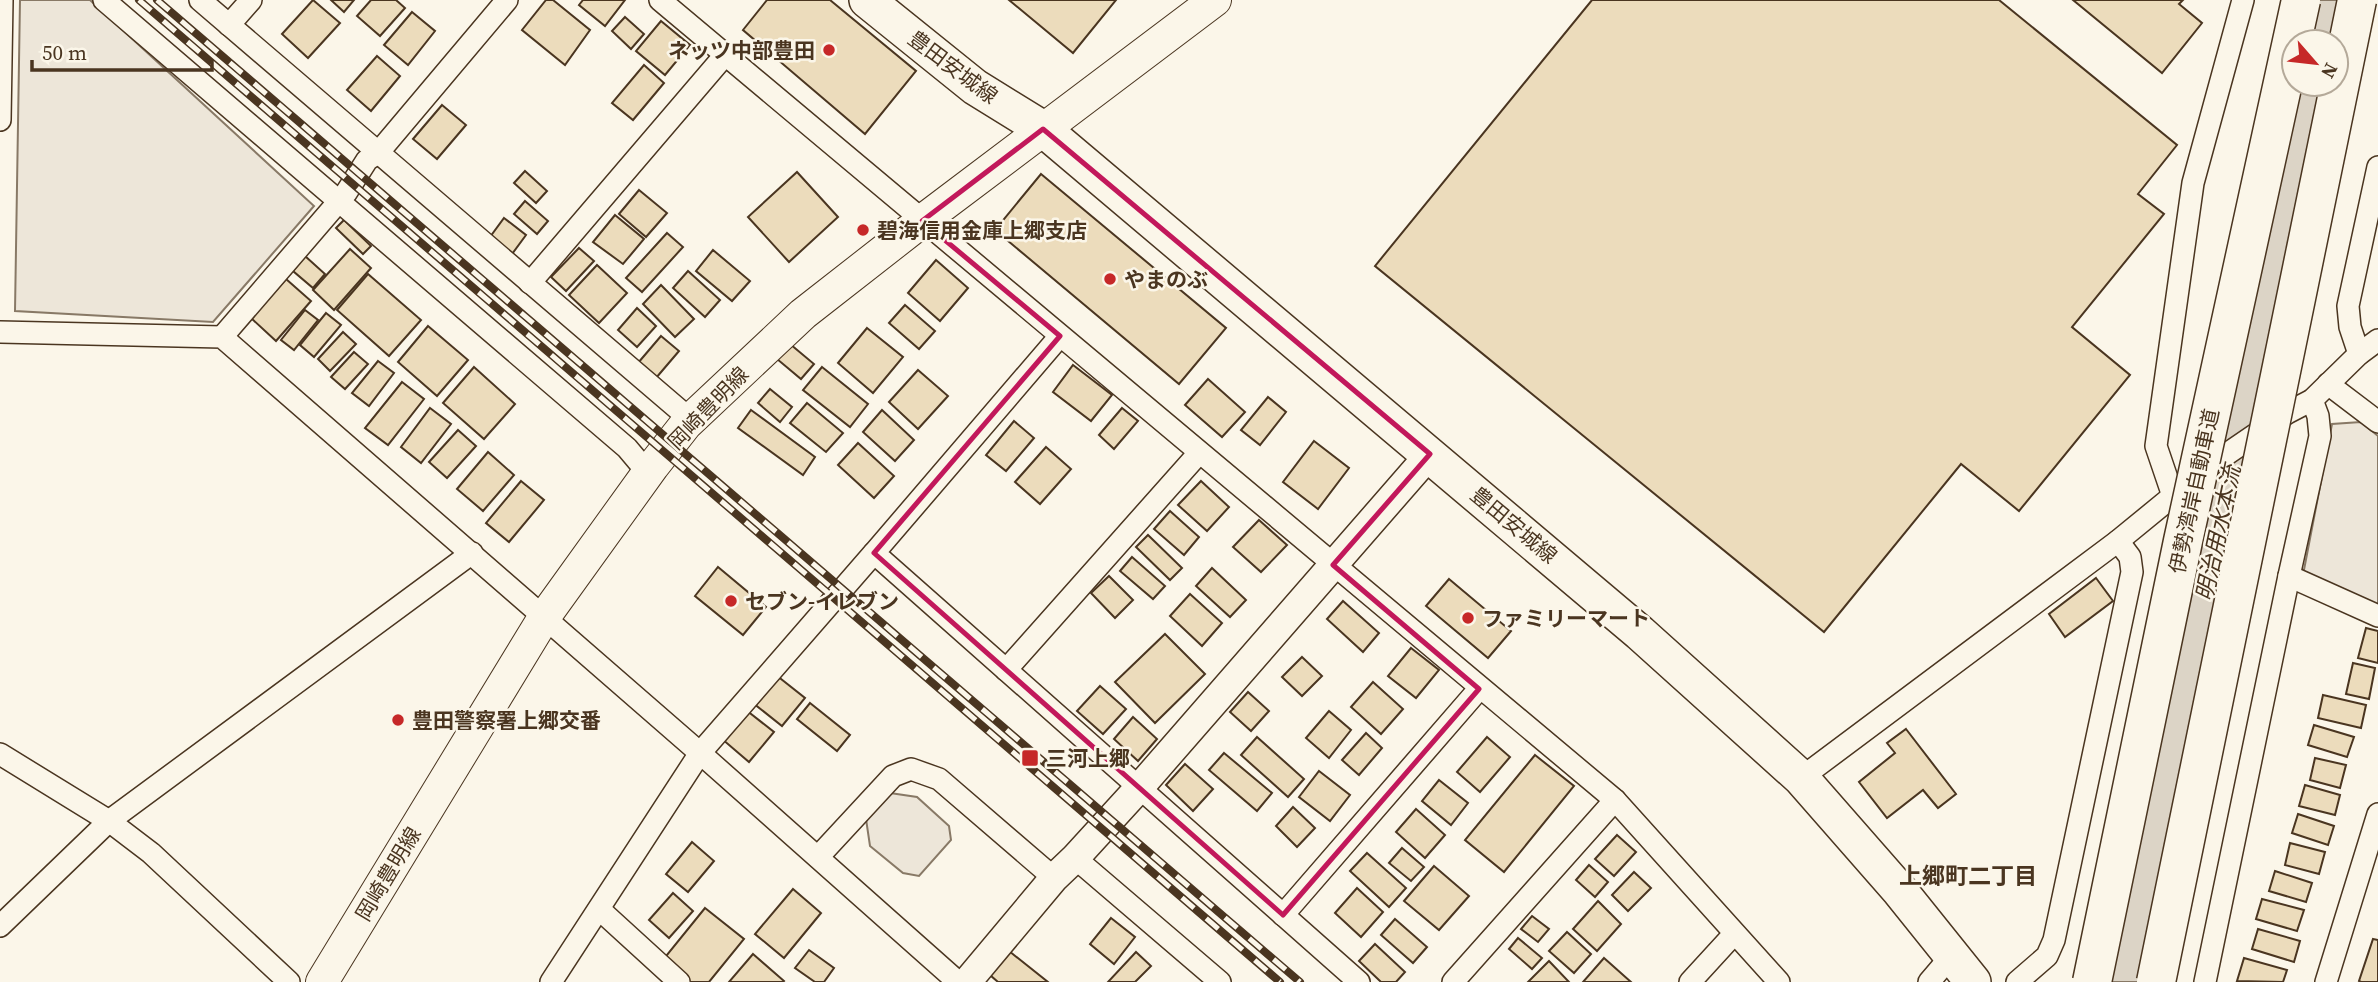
<svg xmlns="http://www.w3.org/2000/svg" width="2378" height="982" font-family="'Source Serif 4','Noto Sans JP',serif">
	<rect width="100%" height="100%" fill="#fbf6e9"/>
	<g fill="#ede6d9" stroke="#887966" stroke-width="2">
		<polygon points="20,0 90,0 314,206 213,322 15,311"/>
		<polygon points="2361,422 2378,436 2378,608 2303,575 2332,424"/>
		<polygon points="890,793 917,797 949,826 951,840 919,876 903,873 870,846 866,819"/>
	</g>
	<g fill="#dcd4c6" stroke="#887966" stroke-width="2">
		<polygon points="2314,0 2344,0 2335,42 2305,42"/>
		<polygon points="2297,84 2327,84 2142,982 2108,982"/>
	</g>
	<g fill="#ecdcbc" stroke="#4a3520" stroke-width="2">
		<polygon points="313,0 340,23 308,58 282,34"/>
		<polygon points="331,0 354,0 344,12"/>
		<polygon points="371,0 396,0 405,8 380,36 357,16"/>
		<polygon points="546,0 553,0 590,30 565,65 522,30"/>
		<polygon points="583,0 625,0 605,26 579,5"/>
		<polygon points="767,0 830,0 916,71 865,134 743,30"/>
		<polygon points="1009,0 1116,0 1073,53"/>
		<polygon points="1592,0 1999,0 2177,145 2138,194 2164,214 2072,327 2130,375 2019,511 1961,464 1824,632 1375,266"/>
		<polygon points="2073,0 2183,0 2179,4 2202,23 2162,73"/>
		<polygon points="412,12 435,31 408,65 384,45"/>
		<polygon points="625,17 644,34 631,49 612,31"/>
		<polygon points="661,21 690,45 665,75 636,51"/>
		<polygon points="377,56 400,76 371,111 347,90"/>
		<polygon points="644,65 664,83 633,120 612,103"/>
		<polygon points="442,105 466,125 437,159 413,139"/>
		<polygon points="525,171 547,191 536,203 514,183"/>
		<polygon points="797,172 838,217 789,262 748,217"/>
		<polygon points="1041,174 1226,328 1179,384 995,230"/>
		<polygon points="639,190 667,213 646,237 619,214"/>
		<polygon points="525,201 548,221 537,234 514,214"/>
		<polygon points="615,215 644,239 623,264 593,242"/>
		<polygon points="504,218 526,235 512,254 490,237"/>
		<polygon points="344,220 371,246 363,254 336,228"/>
		<polygon points="667,233 683,247 642,292 626,278"/>
		<polygon points="579,248 594,261 566,291 551,277"/>
		<polygon points="350,249 371,268 334,310 313,290"/>
		<polygon points="713,250 750,281 732,301 696,271"/>
		<polygon points="305,256 325,274 313,288 293,271"/>
		<polygon points="936,260 968,288 940,321 908,293"/>
		<polygon points="597,265 627,293 599,323 569,295"/>
		<polygon points="688,271 720,300 705,317 673,288"/>
		<polygon points="368,274 421,320 389,356 337,310"/>
		<polygon points="286,279 311,301 276,341 251,318"/>
		<polygon points="661,285 694,319 675,337 643,304"/>
		<polygon points="905,305 935,331 919,349 889,323"/>
		<polygon points="637,308 656,326 637,347 618,330"/>
		<polygon points="305,310 318,320 294,350 281,340"/>
		<polygon points="326,313 341,325 314,357 300,345"/>
		<polygon points="428,326 468,360 437,396 398,362"/>
		<polygon points="867,328 903,357 873,393 838,363"/>
		<polygon points="343,332 356,344 330,371 318,359"/>
		<polygon points="661,336 679,351 656,378 638,363"/>
		<polygon points="790,344 814,364 801,379 777,359"/>
		<polygon points="354,352 368,364 345,389 331,377"/>
		<polygon points="378,361 394,373 369,406 352,393"/>
		<polygon points="1073,365 1112,395 1091,421 1053,392"/>
		<polygon points="474,367 515,404 484,439 443,403"/>
		<polygon points="822,367 868,404 850,427 803,390"/>
		<polygon points="918,370 948,396 918,429 889,402"/>
		<polygon points="1208,379 1245,412 1222,437 1185,405"/>
		<polygon points="402,382 424,399 388,445 365,428"/>
		<polygon points="770,389 792,407 780,422 758,403"/>
		<polygon points="1268,397 1286,412 1260,445 1241,430"/>
		<polygon points="807,403 843,433 826,452 790,423"/>
		<polygon points="430,408 451,424 421,463 401,447"/>
		<polygon points="1122,408 1138,421 1114,449 1099,435"/>
		<polygon points="751,410 815,457 803,475 738,428"/>
		<polygon points="882,410 914,440 895,461 863,432"/>
		<polygon points="1014,421 1034,438 1006,471 986,455"/>
		<polygon points="458,430 476,446 447,478 429,462"/>
		<polygon points="1314,441 1349,468 1318,509 1283,482"/>
		<polygon points="858,443 894,476 874,498 838,465"/>
		<polygon points="1046,447 1071,469 1040,504 1015,482"/>
		<polygon points="488,452 514,475 483,511 457,489"/>
		<polygon points="521,481 544,500 509,542 486,523"/>
		<polygon points="1201,481 1229,507 1207,531 1178,505"/>
		<polygon points="1170,511 1199,537 1184,555 1154,529"/>
		<polygon points="1259,520 1287,545 1261,572 1233,547"/>
		<polygon points="1148,535 1182,568 1170,580 1136,547"/>
		<polygon points="1132,557 1165,586 1153,599 1120,571"/>
		<polygon points="718,567 766,607 743,635 695,596"/>
		<polygon points="1212,568 1246,600 1230,617 1196,586"/>
		<polygon points="1109,576 1133,600 1115,618 1091,593"/>
		<polygon points="2096,578 2113,601 2065,637 2049,614"/>
		<polygon points="1449,579 1511,631 1488,658 1426,606"/>
		<polygon points="1190,594 1222,623 1202,646 1170,616"/>
		<polygon points="1343,601 1379,633 1363,652 1327,619"/>
		<polygon points="2366,628 2378,631 2378,663 2358,658"/>
		<polygon points="1165,634 1205,674 1155,723 1115,682"/>
		<polygon points="1411,648 1439,670 1416,698 1388,676"/>
		<polygon points="1302,657 1322,676 1302,696 1282,677"/>
		<polygon points="2353,663 2375,668 2369,699 2346,694"/>
		<polygon points="776,675 805,698 782,726 753,703"/>
		<polygon points="1373,682 1403,709 1381,734 1351,707"/>
		<polygon points="1100,686 1126,709 1103,734 1077,711"/>
		<polygon points="1248,692 1269,711 1251,731 1230,712"/>
		<polygon points="2323,695 2366,705 2361,728 2318,718"/>
		<polygon points="810,703 850,735 837,751 797,719"/>
		<polygon points="746,710 774,732 749,762 722,739"/>
		<polygon points="1329,711 1351,730 1329,758 1306,738"/>
		<polygon points="1133,717 1157,739 1138,761 1114,739"/>
		<polygon points="2314,725 2354,737 2347,757 2308,745"/>
		<polygon points="1906,729 1956,794 1938,808 1923,790 1887,818 1859,782 1895,753 1887,743"/>
		<polygon points="1366,733 1382,748 1359,775 1342,760"/>
		<polygon points="1257,737 1304,779 1288,797 1241,755"/>
		<polygon points="1487,737 1510,757 1480,792 1457,772"/>
		<polygon points="1224,753 1272,793 1257,811 1209,770"/>
		<polygon points="1535,755 1574,786 1504,872 1465,840"/>
		<polygon points="2315,758 2346,765 2340,788 2310,780"/>
		<polygon points="1185,764 1213,789 1193,811 1166,785"/>
		<polygon points="1319,771 1350,795 1330,821 1299,797"/>
		<polygon points="1439,780 1468,803 1451,825 1422,801"/>
		<polygon points="2305,785 2340,795 2335,815 2299,806"/>
		<polygon points="1293,807 1315,828 1297,847 1276,826"/>
		<polygon points="1416,809 1445,835 1425,858 1396,832"/>
		<polygon points="2298,814 2334,826 2328,845 2292,833"/>
		<polygon points="1617,835 1636,852 1614,876 1595,859"/>
		<polygon points="692,842 714,861 688,892 666,874"/>
		<polygon points="2290,843 2325,852 2319,874 2285,865"/>
		<polygon points="1402,848 1424,867 1411,881 1389,863"/>
		<polygon points="1367,853 1406,888 1389,907 1350,871"/>
		<polygon points="1589,865 1608,882 1595,897 1576,880"/>
		<polygon points="1434,866 1469,896 1439,930 1404,901"/>
		<polygon points="2275,871 2312,883 2306,902 2269,891"/>
		<polygon points="1634,872 1651,888 1628,911 1612,895"/>
		<polygon points="1357,888 1383,912 1361,937 1335,913"/>
		<polygon points="793,889 821,913 784,958 755,934"/>
		<polygon points="673,893 693,911 669,938 649,920"/>
		<polygon points="2262,899 2304,910 2297,931 2256,919"/>
		<polygon points="1598,901 1621,924 1597,951 1573,929"/>
		<polygon points="705,908 744,939 709,982 688,982 662,961"/>
		<polygon points="1532,916 1549,929 1538,942 1521,929"/>
		<polygon points="1111,918 1135,937 1114,964 1090,944"/>
		<polygon points="1395,919 1427,947 1413,963 1381,935"/>
		<polygon points="2258,929 2300,941 2294,962 2252,949"/>
		<polygon points="1567,932 1591,954 1574,973 1549,951"/>
		<polygon points="1518,938 1542,958 1532,969 1509,949"/>
		<polygon points="2373,939 2378,940 2378,982 2361,982 2359,981"/>
		<polygon points="1375,944 1405,972 1396,982 1381,982 1359,961"/>
		<polygon points="809,950 834,968 824,982 815,982 795,968"/>
		<polygon points="1009,951 1048,982 998,982 990,975"/>
		<polygon points="1136,952 1151,966 1135,982 1108,982"/>
		<polygon points="753,954 784,981 783,982 729,982"/>
		<polygon points="1604,958 1631,982 1583,982"/>
		<polygon points="2244,958 2287,970 2283,982 2237,981"/>
		<polygon points="1549,961 1569,982 1528,982"/>
	</g>
	<g fill="none" stroke-linecap="round" stroke-linejoin="round">
		<defs>
			<g id="minor">
				<polyline points="104,0 627,448 648,473"/>
				<polyline points="200,0 691,420"/>
				<polyline points="660,0 1615,800 1779,982"/>
				<polyline points="229,25 251,0"/>
				<polyline points="0,120 2,0"/>
				<polyline points="530,283 725,55"/>
				<polyline points="0,332 222,337 700,753 958,982"/>
				<polyline points="1060,336 874,553 1359,982"/>
				<polyline points="222,337 346,193 367,160 378,153 507,0"/>
				<polyline points="2359,354 2350,327 2348,306 2378,167"/>
				<polyline points="2328,384 2378,422"/>
				<polyline points="2173,496 2156,446 2193,183 2243,0"/>
				<polyline points="2289,576 2378,616"/>
				<polyline points="1006,670 1199,453"/>
				<polyline points="0,754 109,821 151,853 289,982"/>
				<polyline points="1801,778 2118,541 2173,496 2183,484 2287,413 2312,400 2359,354 2378,340"/>
				<polyline points="818,857 893,776 911,769 939,779 1054,878"/>
				<polyline points="1075,858 1220,982"/>
				<polyline points="599,909 679,982"/>
				<polyline points="1283,915 1479,689"/>
				<polyline points="0,926 109,821 472,553"/>
				<polyline points="551,982 700,753 874,553"/>
				<polyline points="1453,982 1615,800"/>
				<polyline points="1690,982 1734,934"/>
				<polyline points="1929,982 1952,955"/>
				<polyline points="2017,982 2047,956 2054,940 2132,572 2130,557 2118,541"/>
				<polyline points="2205,982 2289,576 2320,436 2318,416 2312,400"/>
				<polyline points="2326,982 2378,814"/>
			</g>
			<polyline id="tertiary" points="967,982 1054,878 1075,858 1139,788 1430,454"/>
			<polyline id="secondary" points="322,982 545,616 653,466 686,424 803,314 922,221 1215,0"/>
			<polyline id="primary" points="867,0 975,87 1043,129 1640,633 1801,778 1900,891 1973,982"/>
		</defs>
		<use href="#minor" stroke="#4a3520" stroke-width="24"/>
		<use href="#tertiary" stroke="#4a3520" stroke-width="31"/>
		<use href="#secondary" stroke="#4a3520" stroke-width="34"/>
		<use href="#primary" stroke="#4a3520" stroke-width="38"/>
		<use href="#minor" stroke="#fbf6e9" stroke-width="21"/>
		<use href="#tertiary" stroke="#fbf6e9" stroke-width="28"/>
		<use href="#secondary" stroke="#fbf6e9" stroke-width="32"/>
		<use href="#primary" stroke="#fbf6e9" stroke-width="35"/>
		<defs>
			<g id="rail">
				<polyline points="139,0 1280,982"/>
				<polyline points="157,0 1300,982"/>
			</g>
		</defs>
		<use href="#rail" stroke="#4a3520" stroke-width="8"/>
		<use href="#rail" stroke="#fbf6e9" stroke-width="5" stroke-dasharray="16" stroke-linecap="butt"/>
		<defs>
			<g id="motorway-bridge">
				<polyline points="2092,982 2183,541 2301,0"/>
				<polyline points="2156,982 2357,0"/>
			</g>
		</defs>
		<use href="#motorway-bridge" stroke="#4a3520" stroke-width="41" stroke-linecap="butt"/>
		<use href="#motorway-bridge" stroke="#fbf6e9" stroke-width="38"/>
	</g>
	<path fill="none" stroke="#c2185b" stroke-width="5" stroke-linejoin="round" d="M1043,129L1430,454L1333,565L1479,689L1283,915L874,553L1060,336L922,221Z"/>
	<g fill="#c62828" stroke="#fbf6e9" stroke-width="2.5">
		<circle cx="829" cy="50" r="7"/>
		<circle cx="863" cy="230" r="7"/>
		<circle cx="1110" cy="279" r="7"/>
		<circle cx="731" cy="601" r="7"/>
		<circle cx="1468" cy="618" r="7"/>
		<circle cx="398" cy="720" r="7"/>
		<rect x="1021" y="749" width="18" height="18" rx="3.5"/>
	</g>
	<g text-anchor="middle" dominant-baseline="central" stroke-width="5" stroke-linejoin="round" paint-order="stroke">
		<g font-size="21" font-weight="bold" fill="#4a3520" stroke="#fbf6e9" text-anchor="start">
			<text x="815" y="50" text-anchor="end">ネッツ中部豊田</text>
			<text x="877" y="230">碧海信用金庫上郷支店</text>
			<text x="1124" y="279">やまのぶ</text>
			<text x="745" y="601">セブン-イレブン</text>
			<text x="1482" y="618">ファミリーマート</text>
			<text x="412" y="720">豊田警察署上郷交番</text>
			<text x="1046" y="758">三河上郷</text>
		</g>
		<g font-size="21" fill="#4a3520" stroke="#fbf6e9">
			<text transform="translate(953 67) rotate(37)">豊田安城線</text>
			<text transform="translate(708 408) rotate(-46)">岡崎豊明線</text>
			<text transform="translate(2194 491) rotate(-78)">伊勢湾岸自動車道</text>
			<text transform="translate(1514 525) rotate(40)">豊田安城線</text>
			<text transform="translate(388 874) rotate(-59)">岡崎豊明線</text>
		</g>
		<g font-size="23" font-style="italic" fill="#4a3520" stroke="#fbf6e9">
			<text transform="translate(2218 533) rotate(-78)">明治用水本流</text>
		</g>
		<g font-size="23" font-weight="bold" fill="#4a3520" stroke="#fbf6e9">
			<text x="1968" y="876">上郷町二丁目</text>
		</g>
	</g>
	<g transform="translate(2315 63) rotate(118)"><circle r="33" fill="#fbf6e9" stroke="#b4a999" stroke-width="2"/>
	<path d="M0-5L12 26L0 18L-12 26Z" fill="#c62828"/>
	<text y="-10" font-size="19" font-weight="bold" text-anchor="middle" fill="#4a3520">N</text>
	</g>
	<path d="M32 60v10h180v-10" fill="none" stroke="#4a3520" stroke-width="3.5"/>
	<text x="42" y="60" font-size="21" fill="#4a3520" stroke="#fbf6e9" stroke-width="5" paint-order="stroke">50 m</text>
</svg>
